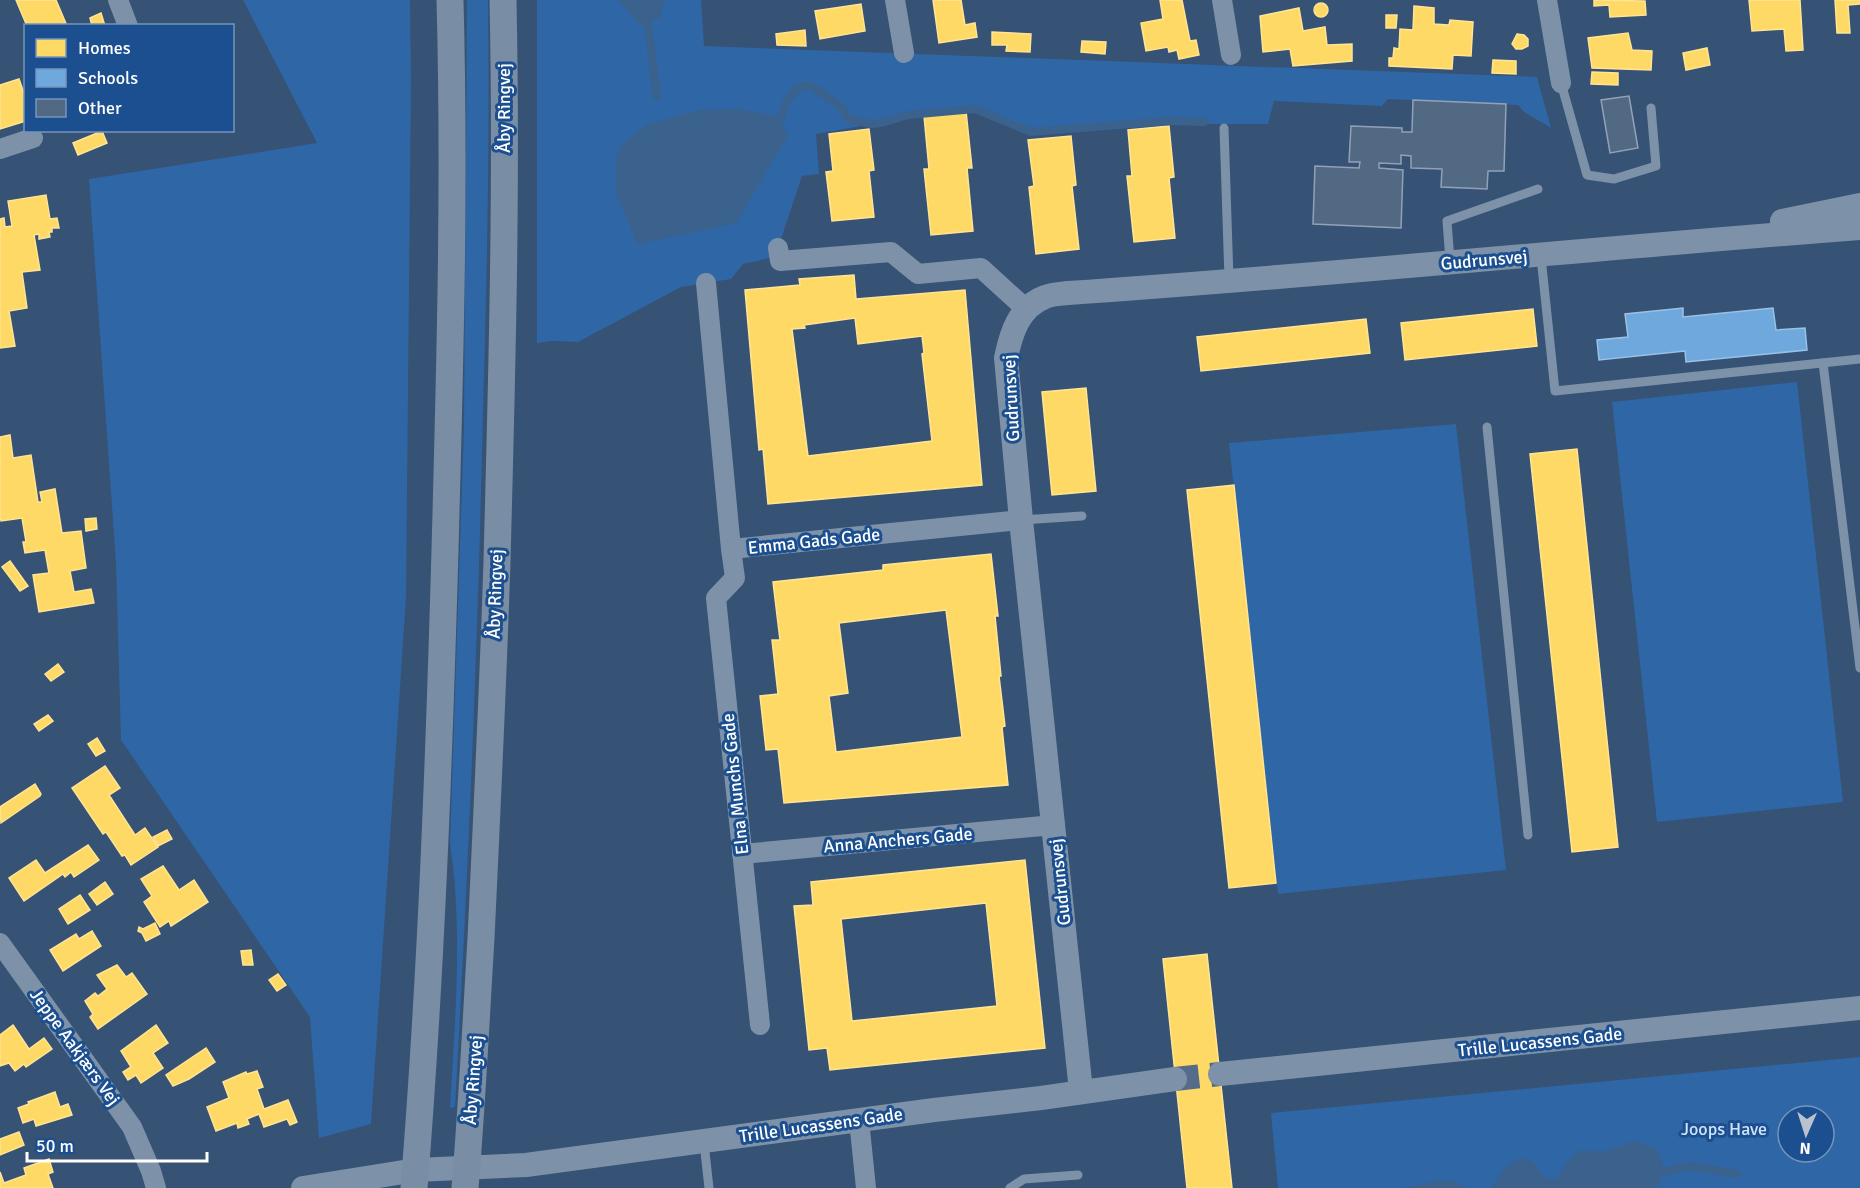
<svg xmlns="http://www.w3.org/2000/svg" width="1860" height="1188" font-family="Signika,sans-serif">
	<rect width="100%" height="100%" fill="#365274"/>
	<g fill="#2f66a5" fill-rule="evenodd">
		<polygon points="243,0 410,0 411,82 406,597 371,1124 319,1138 310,1017 121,740 116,563 89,179 317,143"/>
		<path d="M467,0H488C490,137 487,275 483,412C478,644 468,875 455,1107L450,1108C455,1020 463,930 450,843L464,426Z"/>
		<polygon points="537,0 701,0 704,46 1537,77 1551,128 1524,112 1518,105 1388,99 1382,106 1274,101 1268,124 1183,124 1030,135 971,110 923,115 816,134 819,174 802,176 775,257 743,264 731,279 681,287 578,342 552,341 537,343"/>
		<polygon points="1797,382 1843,802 1657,822 1612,402"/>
		<polygon points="1456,424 1506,870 1278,894 1229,443"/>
		<path d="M1860,1057V1188H1278L1271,1113ZM1788,1116H1824V1152H1788Z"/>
	</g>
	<g fill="#3b618d">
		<polygon points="618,0 665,0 660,18 640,25"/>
		<polygon points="738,109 772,115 780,119 788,135 736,223 638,244 617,197 616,158 622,145 648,124 701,110"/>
		<path d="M1633,1141C1639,1143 1648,1144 1653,1147C1666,1157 1665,1177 1656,1188H1491L1504,1169L1519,1158L1532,1161L1544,1177L1556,1180L1566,1163L1580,1150C1603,1153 1612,1151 1633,1141Z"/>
		<polygon points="1439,1181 1455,1181 1466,1188 1402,1188"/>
	</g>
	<g fill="#ffd966" stroke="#ffe494" stroke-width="1.5" fill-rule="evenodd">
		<polygon points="16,0 56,0 67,26 27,26"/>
		<polygon points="933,0 961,0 965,25 975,23 977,37 939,43"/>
		<polygon points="1160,0 1182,0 1190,41 1196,40 1199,55 1179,59 1177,50 1169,52 1168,47 1146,51 1141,23 1163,19"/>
		<polygon points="1594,0 1645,1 1646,15 1610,17 1609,5 1594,6"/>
		<polygon points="1749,0 1800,0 1803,50 1786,51 1784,29 1752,31"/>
		<polygon points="1835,0 1860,0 1860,4 1848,5 1850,33 1837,33"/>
		<circle cx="1321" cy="10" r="7"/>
		<polygon points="861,4 865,31 820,39 815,11"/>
		<polygon points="1414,6 1434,8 1434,24 1449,25 1450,20 1473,22 1471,56 1453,55 1452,69 1389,66 1389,58 1393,58 1394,48 1399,49 1400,29 1413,30"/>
		<polygon points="1299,8 1303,31 1325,27 1327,45 1352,44 1352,61 1293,66 1290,49 1263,52 1260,16"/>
		<polygon points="101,13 105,26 92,26 90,18"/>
		<polygon points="1386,15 1397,15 1396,28 1386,28"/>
		<polygon points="805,30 806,46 777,45 776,34"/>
		<polygon points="992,32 1031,34 1030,52 1006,51 1007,45 992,45"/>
		<polygon points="1628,33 1632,50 1652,51 1651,70 1592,68 1588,38"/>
		<polygon points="1517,34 1524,35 1528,39 1528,46 1522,49 1516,49 1512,44"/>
		<polygon points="1082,41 1106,42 1105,54 1081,52"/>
		<polygon points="1707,48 1710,65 1686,70 1683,53"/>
		<polygon points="1493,60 1516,61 1516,74 1492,73"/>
		<polygon points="1592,72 1618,73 1618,85 1591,84"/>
		<polygon points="19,79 26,99 26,121 0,129 0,85"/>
		<polygon points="966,111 972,168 967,168 973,231 931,235 924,169 929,169 924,116"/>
		<polygon points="1169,126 1174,177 1169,178 1175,238 1134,242 1127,176 1132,176 1128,130"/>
		<polygon points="869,129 874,170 869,171 874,217 832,221 826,172 833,171 829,134"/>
		<polygon points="102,131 107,143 78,155 73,143"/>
		<polygon points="1071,136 1076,185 1072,186 1079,249 1036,254 1029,187 1034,186 1028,140"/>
		<polygon points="46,195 50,219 57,218 59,228 52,228 52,232 49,232 50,237 39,239 39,234 34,235 40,270 22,272 27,308 9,311 15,346 0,348 0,219 4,218 5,227 12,226 8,201"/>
		<path d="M854,275L856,299L965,290L982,485L768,504L763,449L759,450L745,290L800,285L799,279ZM855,318L858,344L922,336L924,353L922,354L932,441L808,456L792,329L805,328L804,325Z"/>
		<polygon points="1533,309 1537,346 1405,360 1401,323"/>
		<polygon points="1366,319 1370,353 1201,371 1197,337"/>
		<polygon points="1086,388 1096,491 1052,495 1042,392"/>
		<polygon points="10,435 13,458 31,455 38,502 42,502 40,492 55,489 62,533 81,531 86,568 70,571 74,592 91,589 94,603 39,612 33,575 49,573 45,550 25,553 23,542 26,542 22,518 1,521 0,516 0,437"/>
		<polygon points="1577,449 1618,847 1572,852 1530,454"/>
		<polygon points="1234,485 1276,883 1229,888 1187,490"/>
		<polygon points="96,518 97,529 86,531 85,519"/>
		<path d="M991,554L998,616H995L1001,676H999L1005,726L1002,727L1008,785L784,803L778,749L766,750L760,696L778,694L772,640H780L773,582L883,570V565ZM946,610L962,737L836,752L829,696L848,693L839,623Z"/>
		<polygon points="10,561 28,586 20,591 2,567"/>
		<polygon points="58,664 64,672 51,681 45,674"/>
		<polygon points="48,715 53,721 39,731 34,724"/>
		<polygon points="97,738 105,751 96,756 88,744"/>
		<polygon points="105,766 120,788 109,795 135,835 145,828 158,847 131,865 125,855 122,856 106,832 103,834 72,788"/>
		<polygon points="35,784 41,794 40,796 1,823 0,807"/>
		<polygon points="167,830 172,839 158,846 153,837"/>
		<polygon points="88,845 99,860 74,877 71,872 65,877 63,874 24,901 9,878 36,860 45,873"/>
		<path d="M1025,860L1045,1048L830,1070L827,1048L809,1050L794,906L813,905L811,882ZM986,903L997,1006L852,1021L841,919Z"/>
		<polygon points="163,866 179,890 194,880 208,902 171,926 169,921 160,927 144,902 152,896 141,879"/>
		<polygon points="105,882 113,894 97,905 89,894"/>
		<polygon points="80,895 90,910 68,924 59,909"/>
		<polygon points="155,923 160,934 146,941 142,933 138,931 139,927 143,929"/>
		<polygon points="92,931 101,946 63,971 50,950 76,934 79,939"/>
		<polygon points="251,950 253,965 243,965 241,951"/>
		<polygon points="1207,954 1232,1188 1187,1188 1163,959"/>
		<polygon points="117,965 126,977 132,973 147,994 98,1029 90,1017 93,1014 85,1001 95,993 98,996 107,989 97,975"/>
		<polygon points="278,974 286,985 277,991 269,980"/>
		<polygon points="13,1025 29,1049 44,1038 52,1049 26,1067 24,1064 15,1071 9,1063 0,1066 0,1035"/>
		<polygon points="156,1025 168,1043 153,1053 163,1068 141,1083 136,1075 128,1080 123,1072 131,1067 121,1051"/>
		<polygon points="206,1048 215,1062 189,1079 173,1086 166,1075"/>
		<polygon points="257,1071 263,1087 257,1089 264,1109 288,1100 297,1122 290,1125 287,1119 264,1127 259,1114 247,1119 249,1124 238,1128 237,1123 216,1131 207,1107 229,1098 223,1082 246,1072 247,1074"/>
		<polygon points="55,1092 60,1107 68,1104 72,1115 36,1126 34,1119 23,1123 18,1108 29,1104 28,1102"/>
		<polygon points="19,1132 24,1145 0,1155 0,1139"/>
		<polygon points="49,1159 53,1172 48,1174 53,1188 0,1188 0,1172 4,1183 26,1175 24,1168"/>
	</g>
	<polygon fill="#6fa8dc" stroke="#9ac2e6" stroke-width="1.5" points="1683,308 1683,317 1773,308 1776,330 1805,328 1807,350 1686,362 1685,351 1599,360 1597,340 1628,337 1625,314"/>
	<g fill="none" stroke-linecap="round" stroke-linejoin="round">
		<g stroke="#3b618d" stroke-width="8">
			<polyline points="645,0 657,96"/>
			<polyline points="780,119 787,101 798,87 811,86 840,106 849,119 871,124 882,123 908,115 975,109 1031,132 1169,121 1204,122"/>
			<polyline points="1662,1172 1691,1166 1737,1174"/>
		</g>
	</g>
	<g fill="#526984" stroke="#92a2b6" stroke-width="1.5">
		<polygon points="1629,96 1638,148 1610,153 1601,100"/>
		<polygon points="1413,100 1506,104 1504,171 1488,171 1487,189 1441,187 1442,169 1411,168 1411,156 1401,155 1401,164 1379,163 1379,168 1403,170 1401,228 1313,224 1315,166 1359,168 1360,162 1349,162 1351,126 1402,128 1402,132 1412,132"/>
	</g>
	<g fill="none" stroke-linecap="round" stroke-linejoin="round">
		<polyline stroke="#546c89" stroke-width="24" stroke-dasharray="24 12" stroke-linecap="butt" points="1175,1079 1220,1074"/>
		<g stroke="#7d92a8" stroke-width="9">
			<polyline points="1561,83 1587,175 1614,179 1656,166 1651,108"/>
			<polyline points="1224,128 1229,279"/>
			<polyline points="1541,257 1555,391 1860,359"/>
			<polyline points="1450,261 1447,221 1538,189"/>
			<polyline points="1823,363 1860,668"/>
			<polyline points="1487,427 1528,835"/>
			<polyline points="1022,520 1082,516"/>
			<polyline points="704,1143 709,1188"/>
			<polyline points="1010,1188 1024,1179 1078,1175"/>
		</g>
		<g stroke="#7d92a8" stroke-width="20">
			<polyline points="118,0 128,26"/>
			<polyline points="895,0 904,53"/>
			<polyline points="1222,0 1231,55"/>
			<polyline points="1547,0 1561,83"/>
			<polyline points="0,149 33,138"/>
			<polyline points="778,248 780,261 891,252 918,274 981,268 1026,309"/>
			<polyline points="706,283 731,549 1021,520"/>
			<polyline points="731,549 735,578 716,598 760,1025"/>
			<polyline points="742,854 1053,825"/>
			<polyline points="0,943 132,1127 151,1171 156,1188"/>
			<polyline points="859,1120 866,1188"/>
		</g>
		<g stroke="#7d92a8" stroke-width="24">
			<polyline points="1782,221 1860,205"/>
			<polyline points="1220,1074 1860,1008"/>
			<path d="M1081,1091L1021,520L1006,358C1011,333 1019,307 1045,297C1052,294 1061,294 1068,293C1333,275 1596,248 1860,228"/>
			<polyline points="303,1188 416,1170 526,1165 934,1110 1041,1098 1175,1079"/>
		</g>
		<g stroke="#798da4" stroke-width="27">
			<path d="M414,1188C431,976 439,762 445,550C450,366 455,183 450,0"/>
			<path d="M465,1188C472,1105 476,1021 481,938C487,812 493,687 497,561C502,374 507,187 503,0"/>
		</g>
	</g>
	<g text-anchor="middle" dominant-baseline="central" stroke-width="6" stroke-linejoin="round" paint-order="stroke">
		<g font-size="18" fill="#fff" stroke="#1b4f8f">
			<text transform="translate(504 108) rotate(-90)">Åby Ringvej</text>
			<text transform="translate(1484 260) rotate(-5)">Gudrunsvej</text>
			<text transform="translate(1011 398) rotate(-93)">Gudrunsvej</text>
			<text transform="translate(814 541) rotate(-6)">Emma Gads Gade</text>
			<text transform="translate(495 594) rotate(-88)">Åby Ringvej</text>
			<text transform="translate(735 784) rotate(-96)">Elna Munchs Gade</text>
			<text transform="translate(898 840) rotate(-5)">Anna Anchers Gade</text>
			<text transform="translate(1060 882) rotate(-96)">Gudrunsvej</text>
			<text transform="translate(1540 1042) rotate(-6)">Trille Lucassens Gade</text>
			<text transform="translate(75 1047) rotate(54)">Jeppe Aakjærs Vej</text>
			<text transform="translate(473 1080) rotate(-86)">Åby Ringvej</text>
			<text transform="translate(821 1125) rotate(-8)">Trille Lucassens Gade</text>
		</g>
		<g font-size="18" fill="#cfe3fa" stroke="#1b4f8f">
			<text x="1724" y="1129">Joops Have</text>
		</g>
	</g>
	<rect x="24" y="24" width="210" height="108" fill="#1b4f8f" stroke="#7695bc" stroke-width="1.5"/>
	<rect x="36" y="39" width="30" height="18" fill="#ffd966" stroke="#7695bc" stroke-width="1.5"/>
	<text x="78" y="54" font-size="18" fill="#ffffff">Homes</text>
	<rect x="36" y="69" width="30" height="18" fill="#6fa8dc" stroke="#7695bc" stroke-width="1.5"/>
	<text x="78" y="84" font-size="18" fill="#ffffff">Schools</text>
	<rect x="36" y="99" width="30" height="18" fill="#526984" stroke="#7695bc" stroke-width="1.5"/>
	<text x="78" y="114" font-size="18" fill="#ffffff">Other</text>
	<g transform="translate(1806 1134) rotate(183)"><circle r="28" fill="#1b4f8f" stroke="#7695bc" stroke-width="1.5"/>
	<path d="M0-4.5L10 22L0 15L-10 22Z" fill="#b9c2ce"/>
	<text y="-9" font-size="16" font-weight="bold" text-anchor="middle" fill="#ffffff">N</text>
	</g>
	<path d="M27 1152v9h180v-9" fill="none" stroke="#ffffff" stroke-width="3"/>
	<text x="36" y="1152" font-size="18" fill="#ffffff" stroke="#1b4f8f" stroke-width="4.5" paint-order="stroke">50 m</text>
</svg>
